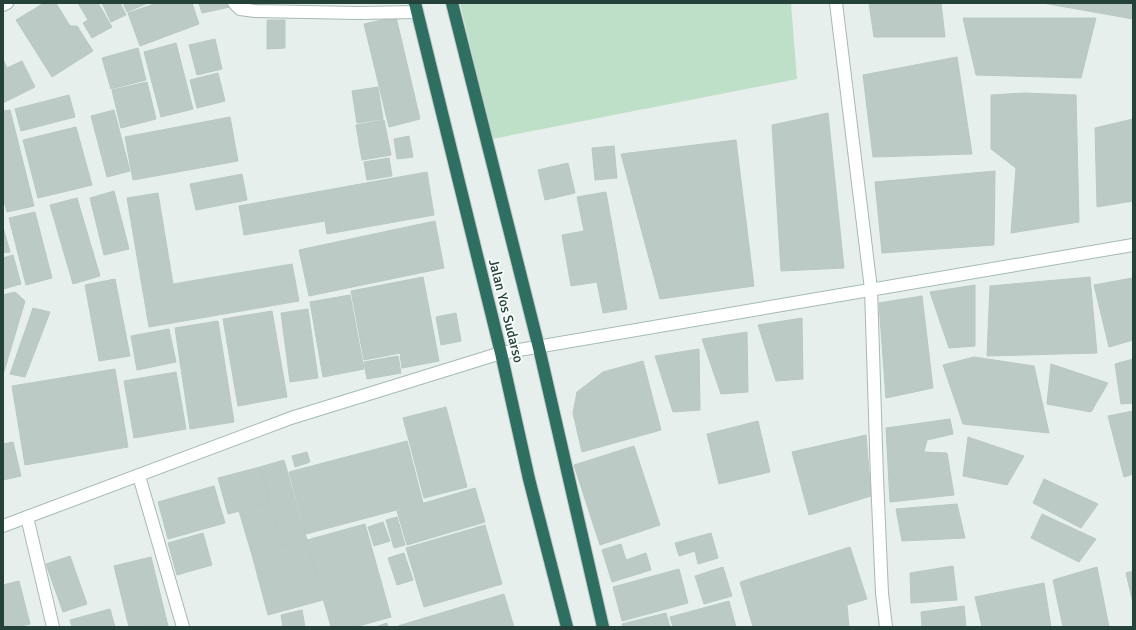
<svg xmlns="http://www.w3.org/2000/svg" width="1136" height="630" font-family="Signika,sans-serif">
	<rect width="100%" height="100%" fill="#e6efeb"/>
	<polygon fill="#bfe0c8" points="460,3 791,3 797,79 492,139"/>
	<g fill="#bbcac4" stroke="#b8c9c2">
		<polygon points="44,3 56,3 70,26 77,26 93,51 52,77 16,20"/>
		<polygon points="78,3 98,3 112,27 92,38 83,23 88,20"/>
		<polygon points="102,3 120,3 126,15 111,22"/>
		<polygon points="123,3 148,3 127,12"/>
		<polygon points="157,3 192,3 199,24 140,46 128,13"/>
		<polygon points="199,3 229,3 230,7 202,13"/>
		<polygon points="869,3 941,3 945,37 874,37"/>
		<polygon points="1043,3 1133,3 1133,19"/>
		<polygon points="396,17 420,119 389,127 364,24"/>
		<polygon points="963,18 1096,18 1081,78 976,75"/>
		<polygon points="267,20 285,20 285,48 267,49"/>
		<polygon points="215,39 222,69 197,75 189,45"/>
		<polygon points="176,43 193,109 161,117 144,52"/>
		<polygon points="138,48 146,80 111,89 102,58"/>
		<polygon points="957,57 972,154 873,157 863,75"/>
		<polygon points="3,59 7,68 22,61 35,87 3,103"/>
		<polygon points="218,73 225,101 197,108 190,80"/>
		<polygon points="147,82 156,119 121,128 112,90"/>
		<polygon points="378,87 383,119 357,123 352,91"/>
		<polygon points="1024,93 1076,95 1079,222 1011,233 1016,168 991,149 991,95"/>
		<polygon points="69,95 75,117 21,131 15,109"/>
		<polygon points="10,110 34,206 7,212 3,198 3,111"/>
		<polygon points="114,110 130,171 107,177 91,116"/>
		<polygon points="828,113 844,268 781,271 772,125"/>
		<polygon points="230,117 238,161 133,180 125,137"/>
		<polygon points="1133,119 1133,201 1097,207 1095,128"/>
		<polygon points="384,120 391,155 362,160 356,125"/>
		<polygon points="76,127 92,185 38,198 23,140"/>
		<polygon points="409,136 413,157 397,159 394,139"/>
		<polygon points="736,140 754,286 660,299 621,154"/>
		<polygon points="614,146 617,178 595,180 592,148"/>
		<polygon points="389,158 392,176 367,180 364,162"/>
		<polygon points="568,163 575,193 545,200 538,170"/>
		<polygon points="995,171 994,245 882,253 875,182"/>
		<polygon points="427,172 434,215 327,234 325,221 244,235 239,206"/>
		<polygon points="242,174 247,200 196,210 190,184"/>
		<polygon points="114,191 129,249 104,255 90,198"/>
		<polygon points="606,192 627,309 603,313 597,282 571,286 562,235 584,231 577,197"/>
		<polygon points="158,193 173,284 292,264 299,301 149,327 127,198"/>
		<polygon points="77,198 100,276 73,284 50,205"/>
		<polygon points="35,212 52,278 26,285 9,218"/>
		<polygon points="435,221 444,268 309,296 299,250"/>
		<polygon points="3,227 10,252 3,253"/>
		<polygon points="13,255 21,284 3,289 3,258"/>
		<polygon points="423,277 439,361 402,368 400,353 364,360 351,291"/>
		<polygon points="1090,277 1097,353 987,356 990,286"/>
		<polygon points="1132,278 1133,340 1109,347 1094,285"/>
		<polygon points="115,279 130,356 99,361 85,285"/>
		<polygon points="975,285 975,346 949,348 930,292"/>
		<polygon points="15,292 25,301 3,375 3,295"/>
		<polygon points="350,295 364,369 323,377 310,302"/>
		<polygon points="922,296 933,388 886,398 879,303"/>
		<polygon points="33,308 50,312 25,377 10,374"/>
		<polygon points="308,309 318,378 290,382 281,313"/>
		<polygon points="272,311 287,397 238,406 223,319"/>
		<polygon points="456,313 461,341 441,345 436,317"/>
		<polygon points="802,318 803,379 776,381 758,325"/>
		<polygon points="218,321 234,422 190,429 175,328"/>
		<polygon points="169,329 176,362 137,370 131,336"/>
		<polygon points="747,332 748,392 721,394 702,339"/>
		<polygon points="699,349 700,410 673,412 655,356"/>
		<polygon points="398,356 401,373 367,379 364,362"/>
		<polygon points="974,357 1034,366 1049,433 963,424 943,365"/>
		<polygon points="1133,359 1133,403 1121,404 1115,364"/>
		<polygon points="643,361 661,430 582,452 573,413 577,392 603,372"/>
		<polygon points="1051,364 1108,383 1091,412 1047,404"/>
		<polygon points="115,369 128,447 25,465 12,386"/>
		<polygon points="176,372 186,429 134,438 124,381"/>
		<polygon points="446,407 467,487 424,498 403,418"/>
		<polygon points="1133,411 1133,474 1124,477 1108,416"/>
		<polygon points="950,419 953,434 927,440 924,452 947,453 954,495 890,502 886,428"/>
		<polygon points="758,421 770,472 719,484 707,434"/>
		<polygon points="866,435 871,496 809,515 792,452"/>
		<polygon points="968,437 1024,456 1007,485 963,476"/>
		<polygon points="407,441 423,503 306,534 289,472"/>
		<polygon points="13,442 21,476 3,480 3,444"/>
		<polygon points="634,446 660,525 600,545 574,465"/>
		<polygon points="307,452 310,462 295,467 292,456"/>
		<polygon points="284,460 307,540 282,547 260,467"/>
		<polygon points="260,467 270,503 228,514 218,478"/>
		<polygon points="1044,479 1098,504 1081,528 1033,503"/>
		<polygon points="214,486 225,523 168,539 158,502"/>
		<polygon points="475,488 485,522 407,545 397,511"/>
		<polygon points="270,503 282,547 252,555 239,511"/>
		<polygon points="957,504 965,538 902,541 896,509"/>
		<polygon points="1042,514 1096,539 1079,562 1031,538"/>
		<polygon points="397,517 405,545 394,548 386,520"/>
		<polygon points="383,522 390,541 374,546 368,527"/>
		<polygon points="365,524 391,617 355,627 331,627 307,540"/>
		<polygon points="485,525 502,584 424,607 406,548"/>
		<polygon points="203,533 212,565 177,575 168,543"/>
		<polygon points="711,533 718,558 698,564 695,551 679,556 675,543"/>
		<polygon points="307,540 323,600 268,615 252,555"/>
		<polygon points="621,544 626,560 646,553 651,570 612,582 602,550"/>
		<polygon points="850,547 867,599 847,605 849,627 753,627 740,582"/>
		<polygon points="404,553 413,580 397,585 388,558"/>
		<polygon points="70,556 87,604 63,612 46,564"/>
		<polygon points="151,557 168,626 129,627 114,566"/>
		<polygon points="953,566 957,600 911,603 910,573"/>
		<polygon points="723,567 732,596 704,604 695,576"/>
		<polygon points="1097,567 1109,627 1063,627 1053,580"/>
		<polygon points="679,569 688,603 622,621 613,587"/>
		<polygon points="1133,571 1133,603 1126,573"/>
		<polygon points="19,581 30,624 17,627 3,627 3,585"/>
		<polygon points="1044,583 1051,627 982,627 975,597"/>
		<polygon points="504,594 514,627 398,627 398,626"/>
		<polygon points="729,601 736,627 673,627 670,617"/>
		<polygon points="964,606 966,627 922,627 921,612"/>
		<polygon points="110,609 115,627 72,627 70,620"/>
		<polygon points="302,610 305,627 283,627 281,615"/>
		<polygon points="666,613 670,627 623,627 622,624"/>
		<polygon points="387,623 388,627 375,627"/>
	</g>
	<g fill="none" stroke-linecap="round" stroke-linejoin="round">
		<defs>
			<g id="street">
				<polyline points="234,3 240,9 255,11 358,13 417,12"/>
				<polyline points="836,3 871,289 877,478 882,593 886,627"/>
				<polyline points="3,5 7,3"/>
				<polyline points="139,476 183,627"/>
				<polyline points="27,517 53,627"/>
			</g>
			<polyline id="secondary" points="3,526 291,418 501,353 1133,245"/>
			<g id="highway">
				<polyline points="415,3 501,353 529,479 567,627"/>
				<polyline points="452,3 539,348 603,627"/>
			</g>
		</defs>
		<use href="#street" stroke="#a8b8b2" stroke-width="14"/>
		<use href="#secondary" stroke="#a4bbb3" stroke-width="14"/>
		<use href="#highway" stroke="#c2cac8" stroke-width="14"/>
		<use href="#street" stroke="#fff" stroke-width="12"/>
		<use href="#secondary" stroke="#fff" stroke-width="12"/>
		<use href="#highway" stroke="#2f6f62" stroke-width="12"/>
	</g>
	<g text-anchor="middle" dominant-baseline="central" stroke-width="4" stroke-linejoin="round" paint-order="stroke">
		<g font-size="14" fill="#24423a" stroke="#f7fbf9">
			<text transform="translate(506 311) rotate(76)">Jalan Yos Sudarso</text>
		</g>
	</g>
	<rect width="1136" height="630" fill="none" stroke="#24423a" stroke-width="8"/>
</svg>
